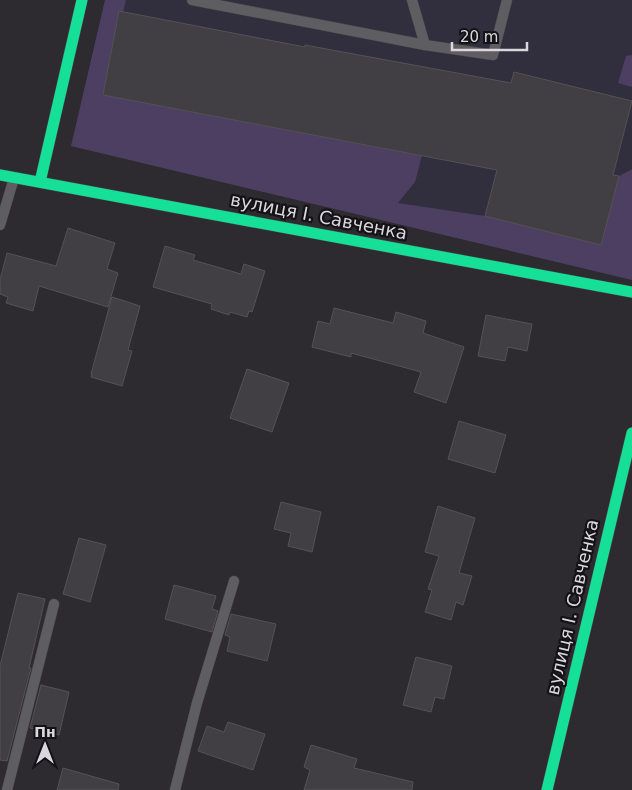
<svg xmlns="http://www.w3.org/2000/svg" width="632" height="790" font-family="'DejaVu Sans',sans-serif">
	<rect width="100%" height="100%" fill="#2d2a30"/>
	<polygon fill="#312e3d" points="105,0 632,0 632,280 71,146"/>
	<g fill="#4d3f62">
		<polygon points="105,0 126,0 103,95 422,156 415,182 398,203 485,216 601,245 619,176 631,170 632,169 632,280 71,146"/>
		<polygon points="632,55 632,87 618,83 626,56"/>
	</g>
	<g fill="#413f44" stroke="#545257">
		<polygon points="119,11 305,47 305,45 511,83 514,72 632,101 613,175 619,176 601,245 485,216 497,170 103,95"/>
		<polygon points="68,228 115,243 107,269 118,273 108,307 39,286 33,311 6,303 8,297 0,294 0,280 7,253 56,266"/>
		<polygon points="165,246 195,255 193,260 241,274 244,264 265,271 252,312 249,311 247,317 230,312 229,315 211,309 212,304 153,287"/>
		<polygon points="112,297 140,306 128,350 132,351 122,386 91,377 92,374 91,374"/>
		<polygon points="334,308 393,323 396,312 426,321 423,333 464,347 446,403 414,392 421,372 351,353 351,357 312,347 318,321 330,324"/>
		<polygon points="486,315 532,324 527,351 508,347 505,361 478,356"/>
		<polygon points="247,369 289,383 272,432 230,418"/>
		<polygon points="459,421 506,435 495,473 448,459"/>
		<polygon points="281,502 321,512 312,552 288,546 291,533 274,529"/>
		<polygon points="438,506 475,518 459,573 472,576 463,605 456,602 451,620 425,612 432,590 428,589 439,556 425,552"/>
		<polygon points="79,538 106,545 90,602 63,594"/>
		<polygon points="174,585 216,596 212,609 218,611 212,632 165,619"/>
		<polygon points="18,593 45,599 29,668 31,668 7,761 0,760 0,666"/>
		<polygon points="231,614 276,624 267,661 227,651 230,637 225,635"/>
		<polygon points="416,657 452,666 444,699 435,697 431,712 403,705"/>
		<polygon points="41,685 69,692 59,735 30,728"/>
		<polygon points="228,722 265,734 253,770 198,751 207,726 224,732"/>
		<polygon points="311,745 357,759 354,768 413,782 412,790 304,790 310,770 304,767"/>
		<polygon points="63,768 119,784 118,790 57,790"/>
	</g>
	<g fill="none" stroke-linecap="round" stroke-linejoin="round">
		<defs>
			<g id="lane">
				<polyline points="192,0 425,45 493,55 507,0"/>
				<polyline points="412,0 425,45"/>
				<polyline points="0,225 14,178"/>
				<polyline points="7,790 54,604"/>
				<polyline points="175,790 197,703 234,581"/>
			</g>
			<g id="fast">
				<polyline points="0,175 632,292"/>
				<polyline points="40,182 82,0"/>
				<polyline points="547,790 632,433"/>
			</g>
		</defs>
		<use href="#lane" stroke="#49474b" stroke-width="11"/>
		<use href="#fast" stroke="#49474b" stroke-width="12"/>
		<use href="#lane" stroke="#5e5d61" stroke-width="10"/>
		<use href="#fast" stroke="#16e098" stroke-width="11"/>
	</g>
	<g text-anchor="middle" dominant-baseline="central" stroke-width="4.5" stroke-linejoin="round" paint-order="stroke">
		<g font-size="18" fill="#dad7de" stroke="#131216">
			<text transform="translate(319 216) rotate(11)">вулиця І. Савченка</text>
			<text transform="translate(572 607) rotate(-77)">вулиця І. Савченка</text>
		</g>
	</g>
	<g transform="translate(45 745)" stroke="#131216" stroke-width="4" paint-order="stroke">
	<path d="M0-4L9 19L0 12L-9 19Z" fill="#dad7de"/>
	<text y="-8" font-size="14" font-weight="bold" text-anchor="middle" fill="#dad7de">Пн</text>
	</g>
	<path d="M452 42v8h75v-8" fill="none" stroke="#dad7de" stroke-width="2.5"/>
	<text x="460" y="42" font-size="15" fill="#dad7de" stroke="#131216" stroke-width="4" paint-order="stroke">20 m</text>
</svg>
